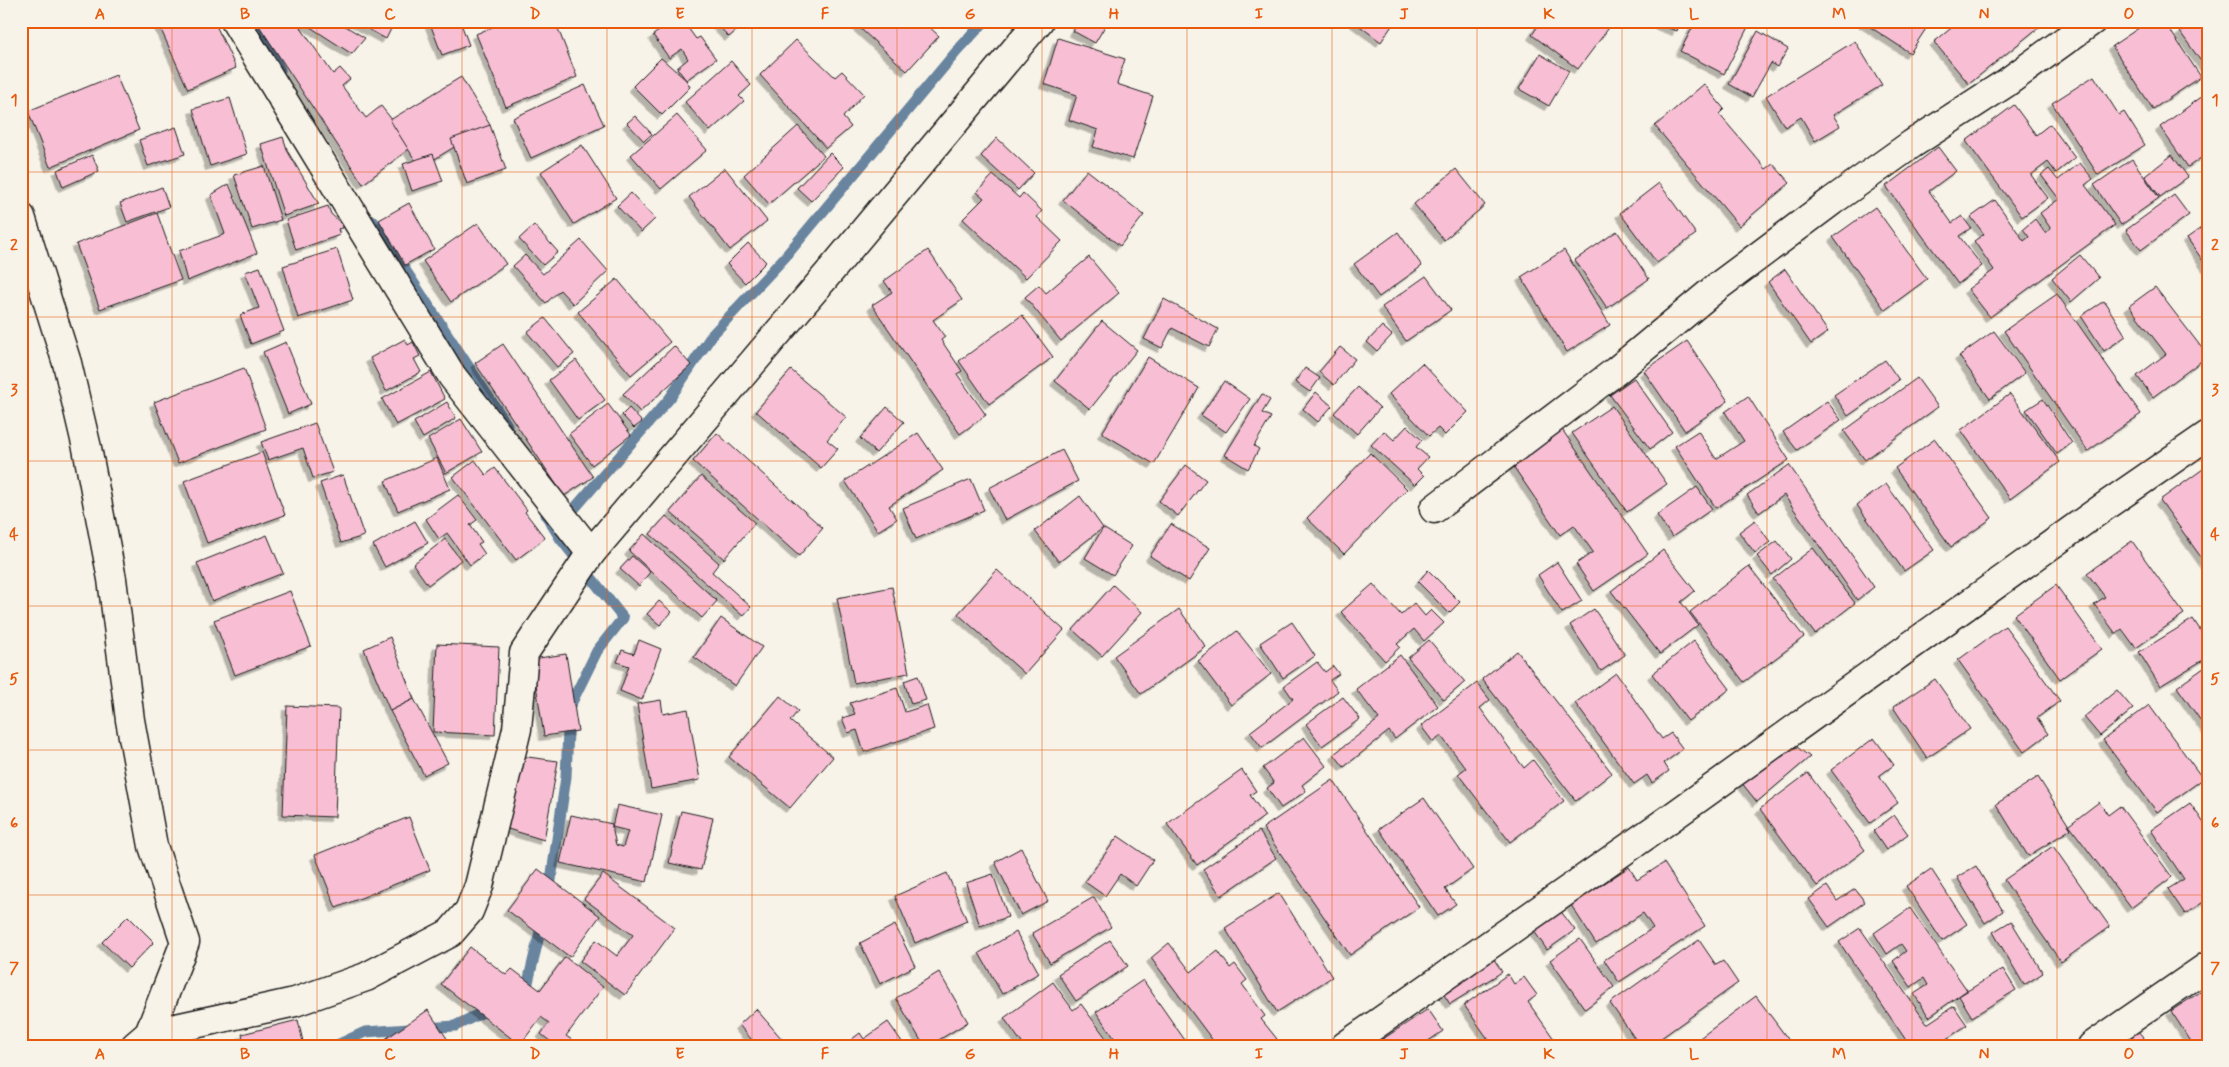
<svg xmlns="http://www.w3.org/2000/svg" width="2229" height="1067" font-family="Mynerve,sans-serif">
	<defs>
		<filter id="shadow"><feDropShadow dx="-4.5" dy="4.5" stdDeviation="0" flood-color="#0004"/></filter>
	</defs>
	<rect width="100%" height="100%" fill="#f7f3e8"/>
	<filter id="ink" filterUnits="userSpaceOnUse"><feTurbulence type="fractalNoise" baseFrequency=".02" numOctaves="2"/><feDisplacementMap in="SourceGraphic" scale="10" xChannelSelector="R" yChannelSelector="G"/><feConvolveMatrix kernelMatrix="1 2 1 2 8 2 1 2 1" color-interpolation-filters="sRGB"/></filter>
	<g filter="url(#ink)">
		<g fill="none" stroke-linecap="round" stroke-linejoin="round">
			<g stroke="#69849f" stroke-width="11">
				<polyline points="255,21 280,70"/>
				<polyline points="373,221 507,425"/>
				<polyline points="565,511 568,516 670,398 712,335 785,257 957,51 985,21"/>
				<polyline points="546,515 560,538 623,618 597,651 569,708 566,777 549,894"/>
				<polyline points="521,993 526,991 543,919"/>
				<polyline points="335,1046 365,1032 455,1026 493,1007"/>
			</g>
		</g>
		<g fill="#f8bfd4" stroke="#1c1c1c" fill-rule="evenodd" filter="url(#shadow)">
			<polygon points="157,21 214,21 236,68 188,89"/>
			<polygon points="256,21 296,21 333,74 340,68 350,79 342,86 366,118 381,106 413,146 363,184"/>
			<polygon points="306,21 337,21 365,38 352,54 304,23"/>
			<polygon points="354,21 395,21 386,39"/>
			<polygon points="429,21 460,21 469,45 442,55"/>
			<polygon points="506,21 555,21 577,77 506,107 476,34"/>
			<polygon points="674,21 683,21 696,39 700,37 716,59 686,80 677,68 688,59 682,49 669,58 653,35"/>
			<polygon points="714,21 747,21 729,37"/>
			<polygon points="852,21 923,21 939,36 907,71"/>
			<polygon points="1079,21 1108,21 1095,43 1073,31"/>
			<polygon points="1353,21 1395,21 1381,42"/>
			<polygon points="1541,21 1614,21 1578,69 1532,35"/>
			<polygon points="1649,21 1680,21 1677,31"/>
			<polygon points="1696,21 1751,21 1724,74 1680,51"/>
			<polygon points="1861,21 1931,21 1910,53"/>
			<polygon points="1960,21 2043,21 2044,23 1969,84 1934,42"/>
			<polygon points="2149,21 2164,21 2201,77 2153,109 2112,46"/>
			<polygon points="2196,21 2208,21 2208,71 2180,32"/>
			<polygon points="1758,31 1788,49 1777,67 1771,63 1752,97 1729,84"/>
			<polygon points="1058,38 1125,59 1117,84 1153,96 1133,159 1093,147 1098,130 1069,120 1077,95 1044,84"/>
			<polygon points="796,40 835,77 842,71 864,94 843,117 851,127 826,148 760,75"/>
			<polygon points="1855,41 1882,85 1833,115 1840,126 1815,141 1801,117 1785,127 1766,96"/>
			<polygon points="1540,54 1569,71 1549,106 1519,89"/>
			<polygon points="661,58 686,80 690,87 662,115 633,86"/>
			<polygon points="731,61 751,85 739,96 744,101 710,131 685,102"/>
			<polygon points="116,75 139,130 50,167 28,111"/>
			<polygon points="2094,76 2119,115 2124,112 2145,145 2098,175 2052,103"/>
			<polygon points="461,77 490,125 420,168 390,120"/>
			<polygon points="1704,84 1724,109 1719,114 1766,169 1773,164 1790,183 1739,226 1655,126"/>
			<polygon points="585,85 604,125 531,158 513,118"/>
			<polygon points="2207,93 2208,153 2188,167 2160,127"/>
			<polygon points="230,98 247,154 210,166 193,109"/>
			<polygon points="2014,105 2036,135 2050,124 2075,158 2056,173 2048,162 2031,175 2048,198 2022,217 1966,141"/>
			<polygon points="677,115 707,150 661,189 631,155"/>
			<polygon points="635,116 652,134 644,141 627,123"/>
			<polygon points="490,125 506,170 467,184 451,139"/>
			<polygon points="798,126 824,156 769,204 744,175"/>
			<polygon points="176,127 185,154 148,166 139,140"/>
			<polygon points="283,137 288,152 319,204 284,216 261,144"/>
			<polygon points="997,138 1034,173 1018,190 981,156"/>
			<polygon points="582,145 616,198 574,224 541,172"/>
			<polygon points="1938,147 1956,171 1929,191 1952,223 1962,216 1971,228 1959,236 1982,266 1958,284 1886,186"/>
			<polygon points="830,153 844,167 811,201 797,188"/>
			<polygon points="433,154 443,181 412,191 403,164"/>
			<polygon points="92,155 99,171 63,187 57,170"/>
			<polygon points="2172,155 2188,177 2160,197 2145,176"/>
			<polygon points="2132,159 2159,198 2121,225 2094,185"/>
			<polygon points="2080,163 2093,179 2085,185 2115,225 1990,317 1968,289 1994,270 1974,241 1984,234 1971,217 1995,200 2024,241 2029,237 2023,229 2035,219 2045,233 2051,229 2040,213 2059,199 2041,175 2049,169 2058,180"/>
			<polygon points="264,166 281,220 252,229 234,175"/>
			<polygon points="725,168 767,221 730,250 689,197"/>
			<polygon points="1456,169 1485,205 1444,240 1414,204"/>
			<polygon points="1087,170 1144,215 1120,246 1063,200"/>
			<polygon points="993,175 1019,198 1023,193 1042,211 1037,217 1062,241 1026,278 963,219 984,198 977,192"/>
			<polygon points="1659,183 1696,234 1657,263 1620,213"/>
			<polygon points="229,184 257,253 187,281 179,251 225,234 211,195"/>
			<polygon points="162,187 169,207 127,222 120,203"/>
			<polygon points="631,193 655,219 641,232 617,206"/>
			<polygon points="2174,195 2189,215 2141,250 2126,230"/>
			<polygon points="409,203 434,249 405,265 379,220"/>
			<polygon points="328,206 331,214 345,227 338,229 340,235 296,250 286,220"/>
			<polygon points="1875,207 1927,279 1885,310 1833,237"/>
			<polygon points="157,213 181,280 100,309 76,244"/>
			<polygon points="478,223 506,264 451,302 423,261"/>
			<polygon points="2208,223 2208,268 2187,238"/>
			<polygon points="534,225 558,252 543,265 519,239"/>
			<polygon points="1617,231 1649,279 1607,308 1575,260"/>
			<polygon points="1398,232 1422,266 1379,297 1354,264"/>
			<polygon points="581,240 608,271 573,304 560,290 546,303 513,266 525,255 543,274"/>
			<polygon points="748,243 766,262 745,283 727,264"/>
			<polygon points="337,249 353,300 298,318 283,266"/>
			<polygon points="928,250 962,300 933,320 945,337 941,340 962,371 957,374 986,415 960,434 872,305 892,292 884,281"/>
			<polygon points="1564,250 1610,325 1567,352 1521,277"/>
			<polygon points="2080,255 2099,278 2071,302 2052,278"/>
			<polygon points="1089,257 1119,293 1061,341 1025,297 1039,285 1046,293"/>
			<polygon points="260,267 284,331 251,344 240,315 259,308 245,272"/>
			<polygon points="1785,269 1828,332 1811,344 1768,282"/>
			<polygon points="1426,276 1451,310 1406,341 1382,307"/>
			<polygon points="617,279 670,342 631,375 578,312"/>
			<polygon points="2155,287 2208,356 2153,397 2137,376 2166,354 2129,306"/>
			<polygon points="2057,294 2141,414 2088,451 2004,331"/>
			<polygon points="1164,299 1218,329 1209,347 1172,328 1162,348 1144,339"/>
			<polygon points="2104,301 2126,336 2104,351 2081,316"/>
			<polygon points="1022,315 1053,357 989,404 959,361"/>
			<polygon points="545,318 574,354 557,367 527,332"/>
			<polygon points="1102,321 1137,350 1090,409 1055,381"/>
			<polygon points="1382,326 1392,335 1377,351 1367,342"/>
			<polygon points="1994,331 2025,373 1990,399 1959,356"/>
			<polygon points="405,339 408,345 413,342 420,356 414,359 421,372 386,391 370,358"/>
			<polygon points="1687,341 1728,401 1685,431 1644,371"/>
			<polygon points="286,342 311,404 288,414 263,352"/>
			<polygon points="503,344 593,477 564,496 475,363"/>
			<polygon points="674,346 691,365 640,412 623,394"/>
			<polygon points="1340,347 1355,359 1334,385 1319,372"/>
			<polygon points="1148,357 1199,388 1154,464 1102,433"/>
			<polygon points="576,360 605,400 578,420 549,380"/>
			<polygon points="1885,360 1899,380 1848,416 1834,395"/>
			<polygon points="1422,363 1468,412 1445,435 1438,428 1429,436 1389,394"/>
			<polygon points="244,368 266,429 178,463 154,402"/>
			<polygon points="1305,368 1320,378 1310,392 1295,382"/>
			<polygon points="791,370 846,417 827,440 838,449 821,468 756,411"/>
			<polygon points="431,372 445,399 396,425 382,399"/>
			<polygon points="1634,378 1672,432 1650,449 1610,395"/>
			<polygon points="1917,378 1938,407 1865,460 1844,431"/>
			<polygon points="1224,381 1250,399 1226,432 1201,415"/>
			<polygon points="1358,387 1380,408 1357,434 1334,413"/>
			<polygon points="1316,392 1332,406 1318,422 1303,409"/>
			<polygon points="1262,394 1270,400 1262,413 1271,417 1254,446 1259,449 1248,469 1225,455"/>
			<polygon points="2010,394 2060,462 2010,499 1961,430"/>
			<polygon points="1748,396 1789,460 1716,508 1675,446 1698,431 1716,459 1744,441 1725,412"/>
			<polygon points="2043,399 2072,443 2057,454 2026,410"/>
			<polygon points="1827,401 1841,420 1797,450 1783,432"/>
			<polygon points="447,402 456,418 423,438 414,422"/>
			<polygon points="608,404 631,435 592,465 569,434"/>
			<polygon points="1612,406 1667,484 1627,512 1572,433"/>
			<polygon points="887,407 904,422 876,453 860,438"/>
			<polygon points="629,408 642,422 634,428 622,415"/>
			<polygon points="461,419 482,452 446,473 428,439"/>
			<polygon points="315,423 333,472 313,478 303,448 268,460 261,442"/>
			<polygon points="1407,426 1422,440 1416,447 1428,457 1417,469 1424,476 1415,485 1371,445 1384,431 1394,440"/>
			<polygon points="1561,428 1648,554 1594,591 1576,564 1593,552 1574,525 1560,535 1511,463"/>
			<polygon points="717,433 823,528 799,556 693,461"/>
			<polygon points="918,433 943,470 889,506 897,519 878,531 845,481"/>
			<polygon points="1935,439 1992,518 1951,547 1895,468"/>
			<polygon points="1062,450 1078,481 1005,520 989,488"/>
			<polygon points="262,452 285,515 207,543 184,481"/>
			<polygon points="1370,453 1407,489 1344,554 1307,518"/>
			<polygon points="437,458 450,489 398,511 385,481"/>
			<polygon points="475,460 486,475 495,468 527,510 525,512 545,538 516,560 453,477"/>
			<polygon points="1186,465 1206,480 1178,516 1159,501"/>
			<polygon points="1789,465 1874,587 1857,600 1784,495 1759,513 1747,495"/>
			<polygon points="2203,469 2208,475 2208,567 2160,500"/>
			<polygon points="343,475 364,536 341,543 320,483"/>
			<polygon points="701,476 755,523 724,559 670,512"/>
			<polygon points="971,479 984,510 916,539 903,508"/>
			<polygon points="1886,484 1934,550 1904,571 1857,505"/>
			<polygon points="1697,487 1712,509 1672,537 1657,515"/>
			<polygon points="458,495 477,520 470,525 482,542 478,544 485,554 470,565 447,533 439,539 426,519"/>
			<polygon points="1080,496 1103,528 1059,562 1035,531"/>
			<polygon points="666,516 719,563 712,572 751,607 743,616 650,534"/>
			<polygon points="1755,520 1770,542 1755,553 1739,532"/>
			<polygon points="415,521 428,543 385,567 373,545"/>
			<polygon points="1171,524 1210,548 1189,581 1150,556"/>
			<polygon points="1103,528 1132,546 1113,575 1085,558"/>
			<polygon points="644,534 717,601 702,618 629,551"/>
			<polygon points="267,535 283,573 212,601 197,563"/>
			<polygon points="445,539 461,560 428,585 413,564"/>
			<polygon points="1777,541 1791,559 1772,575 1757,556"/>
			<polygon points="2132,541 2184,614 2136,648 2122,629 2116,634 2094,604 2105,597 2087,573"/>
			<polygon points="1813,548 1855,603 1815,634 1773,579"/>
			<polygon points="1663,550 1695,591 1681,602 1698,625 1660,654 1611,591"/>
			<polygon points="632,556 650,572 639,586 620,569"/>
			<polygon points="1557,562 1582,601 1562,613 1538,575"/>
			<polygon points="1749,566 1804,637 1744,682 1690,612"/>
			<polygon points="997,570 1064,630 1025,674 958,614"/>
			<polygon points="1428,570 1460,602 1449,613 1418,582"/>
			<polygon points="1373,584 1401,615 1414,603 1425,616 1431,610 1444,623 1424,641 1414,629 1397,644 1400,647 1385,661 1341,612"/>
			<polygon points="1113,585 1142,612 1102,656 1073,630"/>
			<polygon points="2056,585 2102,649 2060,679 2014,615"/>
			<polygon points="892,587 909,673 854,683 837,598"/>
			<polygon points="290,591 311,646 235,675 214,620"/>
			<polygon points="659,601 672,612 660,625 647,614"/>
			<polygon points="1179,609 1206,647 1141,694 1114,656"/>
			<polygon points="1594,609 1625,655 1601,671 1570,625"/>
			<polygon points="721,618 762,647 735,686 694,657"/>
			<polygon points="2193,619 2208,642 2208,657 2160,686 2139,652"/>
			<polygon points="1292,622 1315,656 1283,678 1260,643"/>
			<polygon points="2005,626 2060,701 2037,718 2048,734 2024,752 1958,660"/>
			<polygon points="1237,631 1271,674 1231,705 1198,661"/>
			<polygon points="390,637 414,699 390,711 364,649"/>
			<polygon points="639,640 661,649 642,700 620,691 629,666 617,662 622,650 634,654"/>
			<polygon points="1429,640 1465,682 1444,700 1408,658"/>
			<polygon points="1694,641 1730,689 1688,721 1652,674"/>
			<polygon points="437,644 499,647 495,735 433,732"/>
			<polygon points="1517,651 1612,773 1576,801 1482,679"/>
			<polygon points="566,654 578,731 544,736 532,659"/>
			<polygon points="1400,655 1438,706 1395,739 1389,731 1344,767 1334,754 1379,719 1356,689"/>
			<polygon points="1317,662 1325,672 1333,666 1339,674 1330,680 1338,691 1262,748 1250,732 1293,699 1284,686"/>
			<polygon points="2208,665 2208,731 2177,687"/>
			<polygon points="1616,673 1662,739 1671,733 1683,749 1664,763 1669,771 1652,783 1647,775 1634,784 1575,703"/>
			<polygon points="918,676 926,700 911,704 904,681"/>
			<polygon points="1935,679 1970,729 1927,758 1893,707"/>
			<polygon points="1477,683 1490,700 1480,708 1524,768 1533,760 1564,801 1510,842 1458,774 1466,768 1441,736 1433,742 1421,726"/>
			<polygon points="897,688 905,712 927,705 934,729 864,752 857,730 848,733 842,718 855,714 850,703"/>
			<polygon points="2117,690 2133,709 2100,736 2084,717"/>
			<polygon points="780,696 798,711 790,721 833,757 790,808 729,757"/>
			<polygon points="1343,697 1360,719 1322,746 1306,724"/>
			<polygon points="414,699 448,763 424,775 390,711"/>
			<polygon points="661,700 663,714 688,709 700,780 651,789 637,704"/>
			<polygon points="2149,705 2203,779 2157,812 2103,740"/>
			<polygon points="287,706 339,708 335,817 283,815"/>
			<polygon points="1304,737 1326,766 1302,785 1306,791 1281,808 1267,788 1274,783 1263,768"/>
			<polygon points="1874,738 1894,765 1879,776 1898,803 1870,823 1831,770"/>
			<polygon points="1797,747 1810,757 1757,802 1737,777"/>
			<polygon points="520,756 558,761 544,840 508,829"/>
			<polygon points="1242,770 1256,791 1250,795 1265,816 1197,865 1167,824"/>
			<polygon points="1808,773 1865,850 1817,886 1760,809"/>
			<polygon points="2038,777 2071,829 2028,856 1996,804"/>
			<polygon points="1333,780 1419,907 1350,955 1263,828"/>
			<polygon points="1424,798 1473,869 1445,889 1456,904 1438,916 1379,829"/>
			<polygon points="2099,802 2108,815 2120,806 2172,877 2131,908 2069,825"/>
			<polygon points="2190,803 2208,829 2208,899 2185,914 2168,889 2184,879 2151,830"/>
			<path d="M617,805L662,815L647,882L560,863L571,815L612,824V827ZM612,827L628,831L623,847L616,845Z"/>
			<polygon points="681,811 713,818 701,870 669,863"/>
			<polygon points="1894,815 1908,834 1886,850 1873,831"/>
			<polygon points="409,817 430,870 336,908 315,855"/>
			<polygon points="1259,831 1276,858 1221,896 1203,869"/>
			<polygon points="1118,836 1153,860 1136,886 1120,874 1105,896 1085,882"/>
			<polygon points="2053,846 2110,927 2061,962 2004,880"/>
			<polygon points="1021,848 1048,901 1021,915 995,862"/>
			<polygon points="1664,863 1705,926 1619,982 1604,960 1653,928 1643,913 1596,944 1571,905 1629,867 1637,880"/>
			<polygon points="1976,866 2003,911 1985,923 1957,877"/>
			<polygon points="538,869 600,916 570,957 507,910"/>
			<polygon points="1931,869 1967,924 1942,941 1906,886"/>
			<polygon points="947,873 967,921 915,943 895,896"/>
			<polygon points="603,874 675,928 625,995 580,961 596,940 617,956 633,935 584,899"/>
			<polygon points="993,874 1008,917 980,926 966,883"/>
			<polygon points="1827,886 1837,901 1855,889 1865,902 1829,927 1809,899"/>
			<polygon points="1279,893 1332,977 1277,1012 1225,928"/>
			<polygon points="1094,897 1111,927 1050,963 1032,933"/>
			<polygon points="1910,908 1967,990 1929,1017 1914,994 1928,985 1924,978 1911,987 1893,961 1906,951 1901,944 1887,954 1874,933"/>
			<polygon points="1559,909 1575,930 1547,950 1532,928"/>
			<polygon points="128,916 154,942 129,968 102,942"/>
			<polygon points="2011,921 2043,973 2024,985 1993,932"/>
			<polygon points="895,925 915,966 880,984 860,943"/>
			<polygon points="1860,928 1927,1024 1954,1006 1967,1025 1936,1046 1910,1046 1839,942"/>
			<polygon points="1016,932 1039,973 1002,994 979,953"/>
			<polygon points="1580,939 1614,987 1585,1009 1550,960"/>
			<polygon points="1110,940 1128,966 1076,1001 1058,974"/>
			<polygon points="1699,940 1716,965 1723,961 1738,983 1650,1046 1640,1046 1610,1003"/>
			<polygon points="1169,943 1191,972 1218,951 1230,968 1235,964 1247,980 1242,984 1265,1016 1261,1019 1277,1039 1268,1046 1217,1046 1151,958"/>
			<polygon points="470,947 506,975 512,969 540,990 565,957 603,987 566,1036 575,1042 573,1046 548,1046 551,1042 541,1034 549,1023 541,1017 520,1045 441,984"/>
			<polygon points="1489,951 1502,972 1450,1004 1437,984"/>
			<polygon points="2003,969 2016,990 1972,1017 1959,996"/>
			<polygon points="939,972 968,1022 929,1046 924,1046 896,998"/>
			<polygon points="1508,974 1514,984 1524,977 1537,995 1528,1002 1559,1046 1493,1046 1464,1005"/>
			<polygon points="1143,980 1189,1046 1120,1046 1096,1012"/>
			<polygon points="1053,982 1073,1010 1081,1004 1112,1046 1024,1046 1004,1018"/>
			<polygon points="2208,987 2208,1046 2194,1046 2171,1011"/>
			<polygon points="1756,996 1793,1046 1689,1046"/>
			<polygon points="756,1009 788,1046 746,1046 752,1040 739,1025"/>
			<polygon points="1428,1009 1443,1031 1421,1046 1383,1046 1380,1041"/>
			<polygon points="428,1010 452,1046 375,1046"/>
			<polygon points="298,1020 304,1046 245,1046 242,1034"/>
			<polygon points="888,1022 905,1046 843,1046 860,1033 864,1039"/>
			<polygon points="2137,1030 2151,1046 2119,1046"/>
		</g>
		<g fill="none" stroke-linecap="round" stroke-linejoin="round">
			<defs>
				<g id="street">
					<polyline points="235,21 452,376 591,553"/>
					<polyline points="21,217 67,363 87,448 112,579 130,720 153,846 185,942 149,1034"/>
					<polyline points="1434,509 1616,371 1717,287 1832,201 1912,144 2006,83 2092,21"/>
					<polyline points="135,1046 149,1034 295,1002 366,977 450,933 469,911 479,886 517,729 524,653 591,553 838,262 1039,21"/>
					<polyline points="1345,1046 1668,820 2108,504 2208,435"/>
					<polyline points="2092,1046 2208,966"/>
				</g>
			</defs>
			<use href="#street" stroke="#1c1c1c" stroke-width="31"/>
			<use href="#street" stroke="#f7f3e8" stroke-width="28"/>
		</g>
	</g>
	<path fill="none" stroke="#e8590c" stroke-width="1" stroke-opacity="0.55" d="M172,21V1046M317,21V1046M462,21V1046M607,21V1046M752,21V1046M897,21V1046M1042,21V1046M1187,21V1046M1332,21V1046M1477,21V1046M1622,21V1046M1767,21V1046M1912,21V1046M2057,21V1046M21,172H2208M21,317H2208M21,461H2208M21,606H2208M21,750H2208M21,895H2208"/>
	<rect width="2229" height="1067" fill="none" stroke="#f7f3e8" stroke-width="55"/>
	<rect x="28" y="28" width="2174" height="1012" fill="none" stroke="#e8590c" stroke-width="2"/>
	<g font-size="16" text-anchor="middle" font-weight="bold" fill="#e8590c">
		<text x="100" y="19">A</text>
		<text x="245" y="19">B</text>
		<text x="390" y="19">C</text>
		<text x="535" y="19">D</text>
		<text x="680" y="19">E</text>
		<text x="825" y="19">F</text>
		<text x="970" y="19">G</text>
		<text x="1114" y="19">H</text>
		<text x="1259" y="19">I</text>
		<text x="1404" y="19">J</text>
		<text x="1549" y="19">K</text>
		<text x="1694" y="19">L</text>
		<text x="1839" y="19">M</text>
		<text x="1984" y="19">N</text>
		<text x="2129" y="19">O</text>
		<text x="14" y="105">1</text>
		<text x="2215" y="105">1</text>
		<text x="14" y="250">2</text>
		<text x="2215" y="250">2</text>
		<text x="14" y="395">3</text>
		<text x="2215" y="395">3</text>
		<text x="14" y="539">4</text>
		<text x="2215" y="539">4</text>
		<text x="14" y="684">5</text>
		<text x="2215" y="684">5</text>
		<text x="14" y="828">6</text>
		<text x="2215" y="828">6</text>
		<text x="14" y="973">7</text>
		<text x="2215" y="973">7</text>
		<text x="100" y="1059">A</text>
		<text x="245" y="1059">B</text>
		<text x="390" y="1059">C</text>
		<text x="535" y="1059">D</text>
		<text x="680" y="1059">E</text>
		<text x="825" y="1059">F</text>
		<text x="970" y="1059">G</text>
		<text x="1114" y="1059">H</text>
		<text x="1259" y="1059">I</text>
		<text x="1404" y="1059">J</text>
		<text x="1549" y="1059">K</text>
		<text x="1694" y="1059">L</text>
		<text x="1839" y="1059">M</text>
		<text x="1984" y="1059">N</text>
		<text x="2129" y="1059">O</text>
	</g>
</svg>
